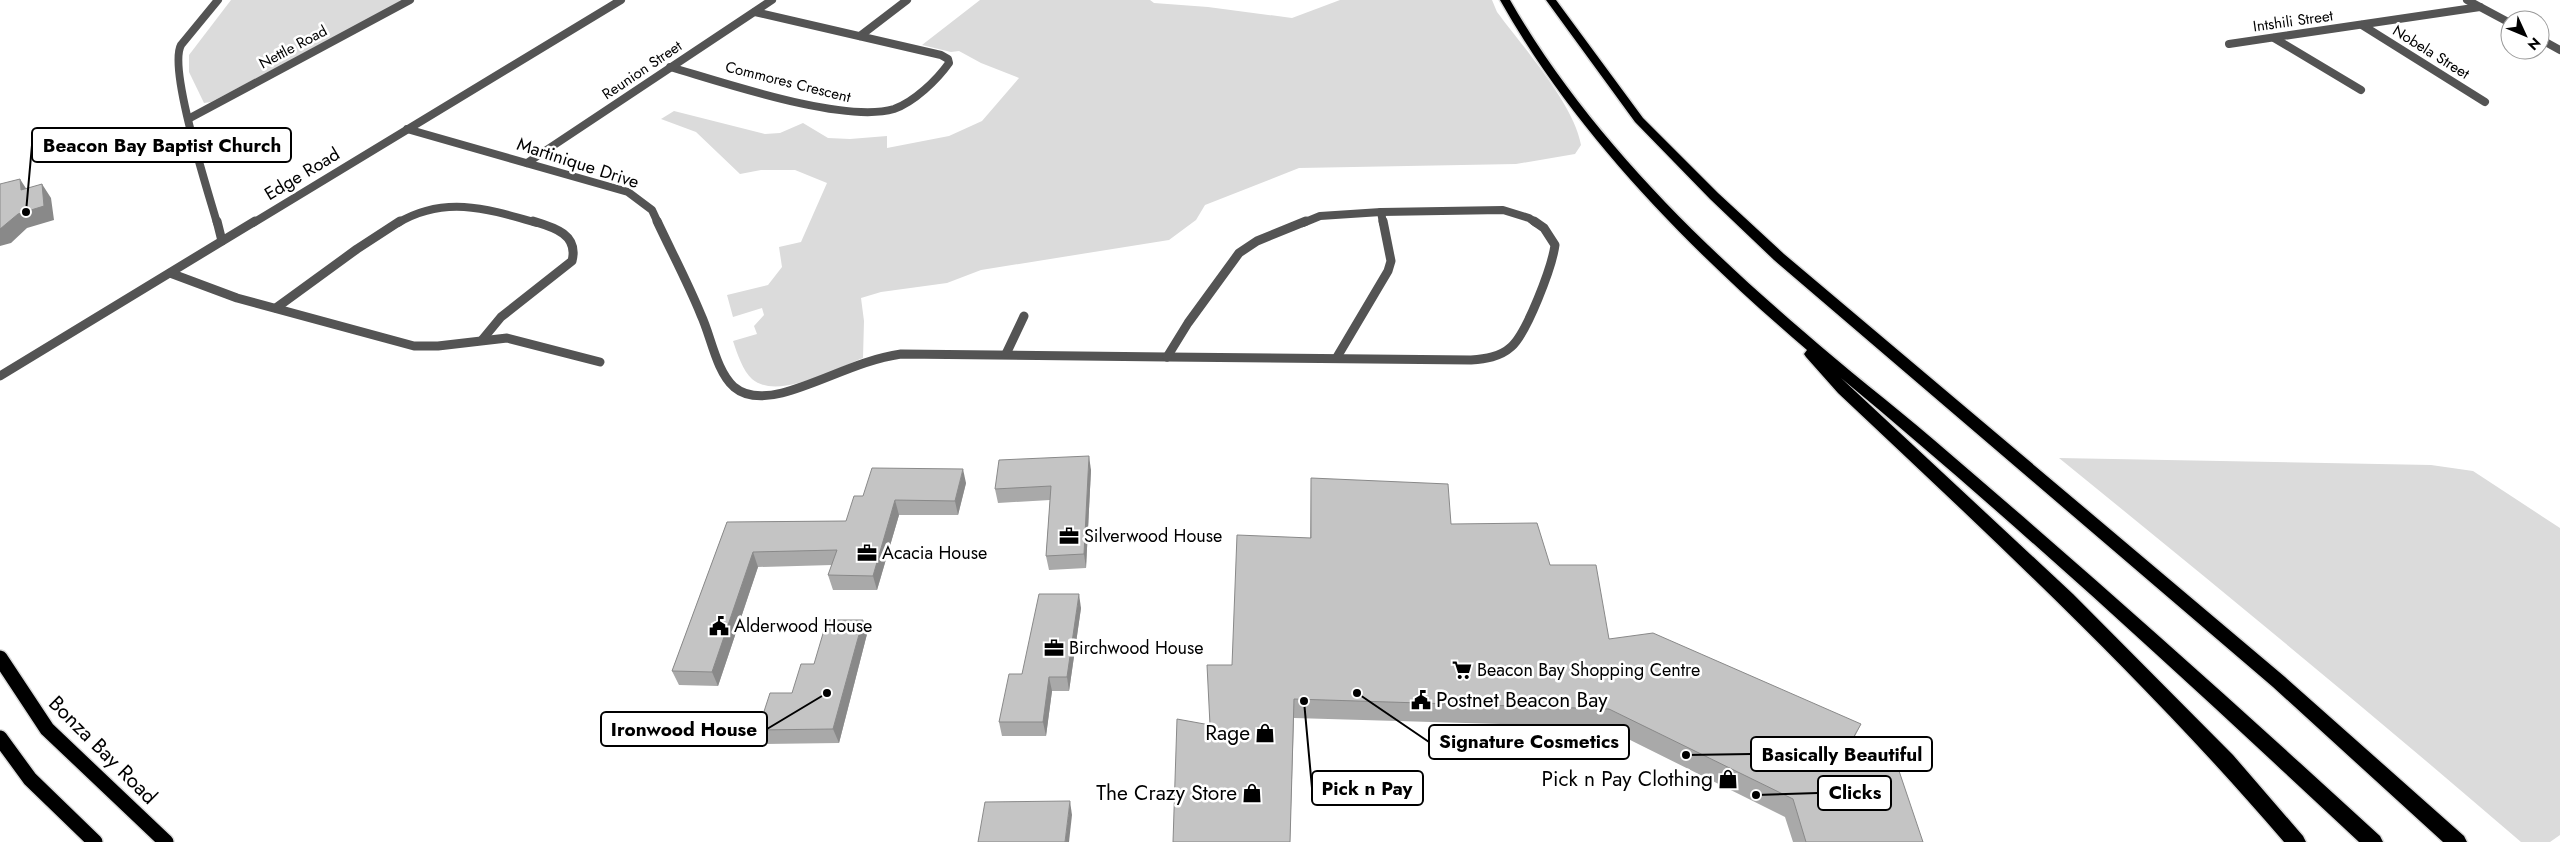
<svg xmlns="http://www.w3.org/2000/svg" width="2560" height="842" font-family="Jost,sans-serif">
	<rect width="100%" height="100%" fill="#fff"/>
	<g fill="#dbdbdb">
		<polygon points="231,0 404,0 211,102 204,103 189,72 189,55"/>
		<path d="M980,0H1150L1154,3L1208,7L1292,18L1340,0H1492L1497,12C1523,47 1574,104 1581,145L1575,154L1516,164L1299,168L1205,205L1196,220L1169,240L981,270L947,283L881,292L861,298L864,321L863,358C837,368 777,401 752,379C743,371 737,353 733,341L757,334L754,326L764,315L762,308L733,317L727,295L768,285L782,267L779,247L801,242L827,183L795,170H761L740,174L696,132L661,119L674,111L765,134L780,133L803,123L828,138L850,139L887,136V148L949,136L982,121L1019,78L981,63L959,51L951,52L922,45Z"/>
		<path d="M2059,458L2431,465L2473,471L2560,528V835L2550,842H2521C2369,711 2214,584 2059,458Z"/>
	</g>
	<g fill="none" stroke-linecap="round" stroke-linejoin="round">
		<defs>
			<g id="primary">
				<polyline points="0,658 47,729 166,842"/>
				<polyline points="0,738 30,779 95,842"/>
			</g>
			<g id="motorway">
				<path d="M1500,0H1510C1583,127 1692,236 1803,331C1846,369 1891,403 1934,440C2085,569 2233,701 2380,836L2383,842H2359C2190,684 2019,526 1841,378L2073,594L2233,755L2303,836L2306,842H2284C2146,681 1992,538 1838,393L1806,357L1804,354L1807,350C1690,250 1576,135 1500,0Z"/>
				<polygon points="1546,0 1556,0 1643,118 1718,193 1784,254 2285,677 2464,836 2467,842 2443,842 2273,687 1774,260 1710,199 1635,122"/>
			</g>
		</defs>
		<use href="#primary" stroke="#dbdbdb" stroke-width="18"/>
		<use href="#motorway" stroke="#dbdbdb" stroke-width="3"/>
		<g stroke="#545454" stroke-width="8">
			<polyline points="2467,0 2510,23"/>
			<polyline points="2362,25 2485,102"/>
			<polyline points="860,36 907,0"/>
			<polyline points="2274,38 2361,90"/>
			<polyline points="2540,39 2560,50"/>
			<polyline points="2229,44 2480,7"/>
			<path d="M670,67C722,82 844,124 894,109C914,102 937,80 949,63L948,59L941,55L755,12"/>
			<polyline points="190,118 410,0"/>
			<polyline points="407,129 628,192 652,210 658,223"/>
			<polyline points="527,163 772,0"/>
			<polyline points="1381,212 1383,223"/>
			<path d="M217,223C208,191 168,69 181,45L218,0"/>
			<polyline points="253,223 621,0"/>
			<path d="M398,223C445,195 488,209 537,223"/>
			<polyline points="1303,223 1320,216 1381,212 1503,210 1529,218 1536,223"/>
		</g>
		<g stroke="#545454" stroke-width="9">
			<polyline points="217,221 222,241"/>
			<path d="M657,221C672,253 688,283 701,315C711,336 716,371 734,387C747,398 766,397 782,393C823,382 859,360 901,354L1167,357"/>
			<polyline points="170,273 237,298 414,346 438,346 507,338 600,362"/>
			<polyline points="276,308 357,249 400,221"/>
			<path d="M482,340L501,317L572,261C579,234 553,227 533,221"/>
			<polyline points="1006,354 1024,316"/>
			<path d="M1167,357L1471,360C1485,359 1500,357 1511,347C1527,333 1552,267 1555,245L1544,228L1534,221"/>
			<polyline points="1167,357 1188,323 1239,253 1257,241 1306,221"/>
			<polyline points="1337,357 1388,271 1391,261 1383,221"/>
			<polyline points="0,376 255,221"/>
		</g>
		<use href="#primary" stroke="#000" stroke-width="15"/>
		<use href="#motorway" fill="#000" fill-rule="evenodd"/>
	</g>
	<g fill="#a9a9a9">
		<polygon points="1091,470 1086,568 1049,570 1046,556 1050,500 998,503 995,489"/>
		<polygon points="1311,478 1451,524 1550,565 1609,639 1852,742 1841,763 1923,842 1793,842 1785,817 1604,727 1294,718 1290,842 1173,842 1210,725 1232,665 1310,538"/>
		<polygon points="966,483 958,515 899,515 877,590 833,590 828,575 832,565 758,567 718,686 679,685 672,671 727,522 846,521 863,496"/>
		<polygon points="1081,608 1069,691 1052,691 1046,736 1002,736 999,722 1022,674"/>
		<polygon points="867,634 839,743 764,744 758,730 792,693 814,664"/>
	</g>
	<g fill="#898989">
		<polygon points="20,179 29,193 21,190"/>
		<polygon points="42,184 51,198 54,220 27,228 11,243 0,246 0,229"/>
		<polygon points="1089,456 1091,470 1086,568 1084,554"/>
		<polygon points="963,469 966,483 958,515 955,501"/>
		<polygon points="895,500 899,515 877,590 873,576"/>
		<polygon points="753,552 758,567 718,686 712,672"/>
		<polygon points="1079,594 1081,608 1069,691 1067,677"/>
		<polygon points="863,620 867,634 839,743 833,729"/>
		<polygon points="1049,677 1052,691 1046,736 1043,722"/>
		<polygon points="1861,724 1852,742 1831,781 1839,763"/>
		<polygon points="1070,801 1072,815 1069,842 1065,842"/>
	</g>
	<g fill="#c4c4c4" stroke="#898989">
		<polygon points="20,179 21,190 42,184 44,206 18,214 0,229 0,184"/>
		<polygon points="1089,456 1084,554 1046,556 1051,486 995,489 999,460"/>
		<polygon points="872,468 963,469 955,501 895,500 873,576 828,575 837,550 753,552 712,672 672,671 727,522 846,521 854,496 863,496"/>
		<polygon points="1311,478 1448,484 1451,524 1537,523 1550,565 1596,565 1609,639 1653,633 1861,724 1839,763 1896,762 1923,842 1806,842 1793,799 1609,709 1294,699 1290,842 1173,842 1177,719 1210,725 1207,665 1232,665 1237,535 1311,538"/>
		<polygon points="1039,594 1079,594 1067,677 1049,677 1043,722 999,722 1009,674 1022,674"/>
		<polygon points="827,620 863,620 833,729 758,730 770,693 792,693 801,664 814,664"/>
		<polygon points="1070,801 1065,842 978,842 985,802"/>
	</g>
	<defs>
		<symbol id="office-bare" viewBox="-9 -9 18 18"><path d="M-6-3h4V-5.5h4V-3h4V5H-6ZM-1-4.5V-3h2v-1.5ZM-6 0V1H6V0Z" fill="#000" stroke="#fff" stroke-width="2.5" paint-order="stroke"/></symbol>
		<symbol id="civic-bare" viewBox="-9 -9 18 18"><path d="M-.6-6.5H3V-4.5H.6V-3L4-1V1h2V6H-6V1h2V-1L-.6-3ZM-1.2 2.5V6h2.4V2.5Z" fill="#000" stroke="#fff" stroke-width="2.5" paint-order="stroke"/></symbol>
		<symbol id="supermarket-bare" viewBox="-9 -9 18 18"><path d="M-6-5.5h2.5l.6 2H6L4.5 2H-2.5L-4.4-4H-6ZM-1.5 3.2a1.3 1.3 0 1 0 .1 0ZM3 3.2a1.3 1.3 0 1 0 .1 0Z" fill="#000" stroke="#fff" stroke-width="2.5" paint-order="stroke"/></symbol>
		<symbol id="shop-bare" viewBox="-9 -9 18 18"><path d="M-5-2.5h2.3a2.7 3.5 0 0 1 5.4 0H5L5.5 6h-11ZM-1.5-2.5h3a1.5 2.3 0 0 0-3 0Z" fill="#000" stroke="#fff" stroke-width="2.5" paint-order="stroke"/></symbol>
	</defs>
	<g fill-rule="evenodd">
		<use href="#office-bare" x="1055" y="522" width="28" height="28"/>
		<use href="#office-bare" x="853" y="539" width="28" height="28"/>
		<use href="#civic-bare" x="705" y="612" width="28" height="28"/>
		<use href="#office-bare" x="1040" y="634" width="28" height="28"/>
		<use href="#supermarket-bare" x="1448" y="656" width="28" height="28"/>
		<use href="#civic-bare" x="1407" y="686" width="28" height="28"/>
		<use href="#shop-bare" x="1251" y="719" width="28" height="28"/>
		<use href="#shop-bare" x="1714" y="765" width="28" height="28"/>
		<use href="#shop-bare" x="1238" y="779" width="28" height="28"/>
	</g>
	<g text-anchor="middle" dominant-baseline="central" stroke-width="5" stroke-linejoin="round" paint-order="stroke">
		<g font-size="15" fill="#000" stroke="#fff">
			<text transform="translate(2293 21) rotate(-8)">Intshili Street</text>
			<text transform="translate(293 47) rotate(-28)">Nettle Road</text>
			<text transform="translate(2431 52) rotate(32)">Nobela Street</text>
			<text transform="translate(642 70) rotate(-34)">Reunion Street</text>
			<text transform="translate(788 82) rotate(14)">Commores Crescent</text>
		</g>
		<g font-size="18" fill="#000" stroke="#fff">
			<text transform="translate(578 163) rotate(18)">Martinique Drive</text>
			<text transform="translate(302 174) rotate(-31)">Edge Road</text>
		</g>
		<g font-size="18" fill="#000" stroke="#fff" text-anchor="start">
			<text x="1084" y="536">Silverwood House</text>
			<text x="882" y="553">Acacia House</text>
			<text x="734" y="626">Alderwood House</text>
			<text x="1069" y="648">Birchwood House</text>
			<text x="1477" y="670">Beacon Bay Shopping Centre</text>
		</g>
		<g font-size="21" fill="#000" stroke="#fff" text-anchor="end">
			<text x="1436" y="700" text-anchor="start">Postnet Beacon Bay</text>
			<text x="1250" y="733">Rage</text>
			<text x="1713" y="779">Pick n Pay Clothing</text>
			<text x="1237" y="793">The Crazy Store</text>
		</g>
		<g font-size="21" fill="#000" stroke="#fff">
			<text transform="translate(103 750) rotate(45)">Bonza Bay Road</text>
		</g>
	</g>
	<path fill="none" stroke="#000" stroke-width="2" d="M26 212L32 145M827 693L767 729M1357 693L1429 742M1686 755L1751 754M1304 701L1312 788M1756 795L1818 793"/>
	<g fill="#000" stroke="#fff" stroke-width="2">
		<circle cx="26" cy="212" r="5"/>
		<circle cx="827" cy="693" r="5"/>
		<circle cx="1357" cy="693" r="5"/>
		<circle cx="1686" cy="755" r="5"/>
		<circle cx="1304" cy="701" r="5"/>
		<circle cx="1756" cy="795" r="5"/>
	</g>
	<g fill="#fff" stroke="#000" stroke-width="2">
		<rect x="32" y="128" width="259" height="34" rx="5"/>
		<rect x="601" y="712" width="166" height="34" rx="5"/>
		<rect x="1429" y="725" width="200" height="34" rx="5"/>
		<rect x="1751" y="737" width="181" height="34" rx="5"/>
		<rect x="1312" y="771" width="111" height="34" rx="5"/>
		<rect x="1818" y="776" width="73" height="34" rx="5"/>
	</g>
	<g font-size="19" text-anchor="middle" font-weight="bold" fill="#000">
		<text x="162" y="152">Beacon Bay Baptist Church</text>
		<text x="684" y="736">Ironwood House</text>
		<text x="1529" y="748">Signature Cosmetics</text>
		<text x="1842" y="761">Basically Beautiful</text>
		<text x="1367" y="795">Pick n Pay</text>
		<text x="1855" y="799">Clicks</text>
	</g>
	<g transform="translate(2525 35) rotate(134)"><circle r="24" fill="#ffffff" stroke="#999999"/>
	<path d="M0-4L9 19L0 12L-9 19Z" fill="#000000"/>
	<text y="-8" font-size="14" font-weight="bold" text-anchor="middle" fill="#000000">N</text>
	</g>
</svg>
